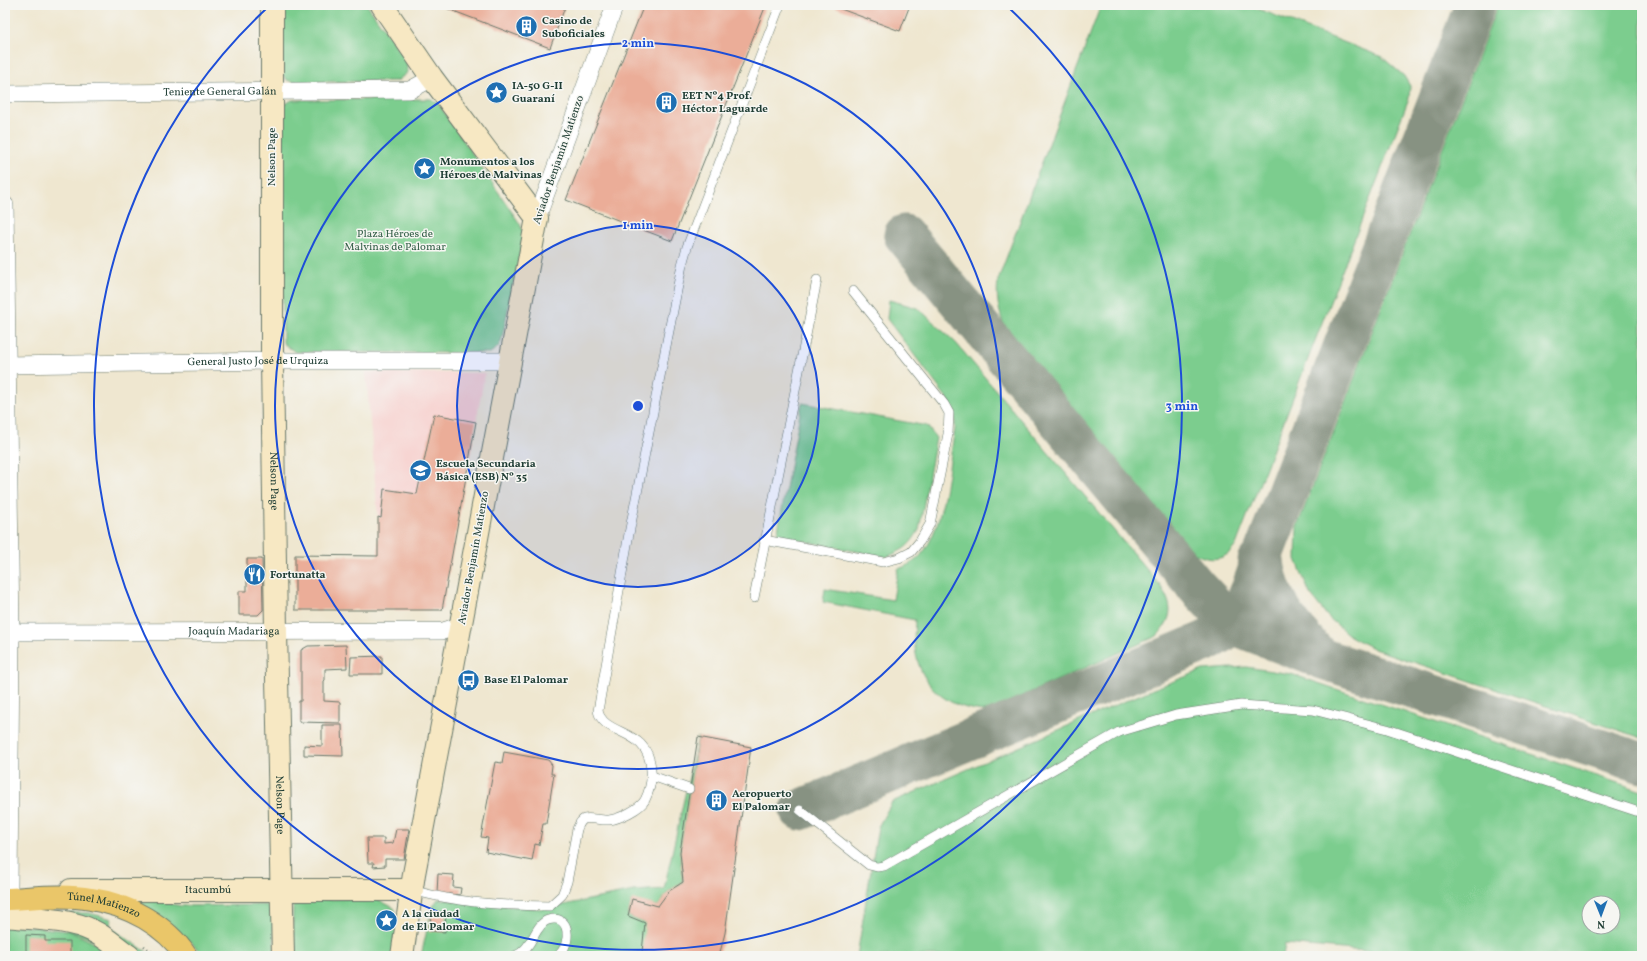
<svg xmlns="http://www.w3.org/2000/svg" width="1647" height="961" font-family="Vollkorn,serif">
	<rect width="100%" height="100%" fill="#f6f6f2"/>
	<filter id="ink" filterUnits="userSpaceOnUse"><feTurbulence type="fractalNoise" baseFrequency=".025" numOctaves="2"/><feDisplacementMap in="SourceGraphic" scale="8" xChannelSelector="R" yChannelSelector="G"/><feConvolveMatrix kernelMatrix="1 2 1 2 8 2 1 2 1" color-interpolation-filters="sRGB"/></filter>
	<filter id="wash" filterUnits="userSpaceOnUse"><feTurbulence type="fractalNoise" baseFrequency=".012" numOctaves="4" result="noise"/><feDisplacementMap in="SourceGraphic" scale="16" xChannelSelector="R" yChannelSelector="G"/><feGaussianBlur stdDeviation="0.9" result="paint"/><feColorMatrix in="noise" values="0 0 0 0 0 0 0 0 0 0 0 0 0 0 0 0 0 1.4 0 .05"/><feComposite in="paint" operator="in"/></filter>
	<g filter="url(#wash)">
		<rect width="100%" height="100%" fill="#efe7d0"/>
		<polygon fill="#f7d0ce" points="366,372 485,373 456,531 378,517"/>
		<g fill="#7ccd8e" stroke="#4e8561" fill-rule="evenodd">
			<polygon points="281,5 367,5 407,61 407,73 397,81 294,82 287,80 282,74"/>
			<path d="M1101,5H1248L1382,57L1404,76L1410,86L1409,98L1236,545C1226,561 1210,562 1194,553L1011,340C1001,320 995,303 998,280Z"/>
			<polygon points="1498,5 1642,5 1642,738 1374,649 1350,636 1328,617 1310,594 1296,559 1297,527"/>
			<polygon points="431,99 438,103 520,224 524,234 501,342 498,347 490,353 295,352 283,343 282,106 292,100"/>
			<path d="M889,300L918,308L956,343L1158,583C1173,604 1175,616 1157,636L988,711C950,710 920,688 915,648C913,639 915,629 915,620L823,602L825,589L893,600L898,569C907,566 915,562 921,555C945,527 948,465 955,429V414L949,401L887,319Z"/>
			<path d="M802,403L927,426L936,438L919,530C909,547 904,550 886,557L777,536Z"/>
			<path d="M1246,667L1291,674L1642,791V956H1423L1285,944L1283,956H857L878,827L892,802L1153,689L1203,670ZM1589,903H1613V927H1589Z"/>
			<polygon points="698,737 680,852 683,882 669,891 658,906 632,900 628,916 645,923 665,956 421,956 432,908 438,899 543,909 634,891 664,889"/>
			<polygon points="375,898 394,908 398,916 395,956 292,956 293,907 303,900"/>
			<path d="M150,899L181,906L265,905L273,907L275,956H203C184,931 155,916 127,902Z"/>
			<polygon points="27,913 89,913 112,919 109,927 153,956 133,956"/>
			<polygon points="5,924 69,931 122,956 5,956"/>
		</g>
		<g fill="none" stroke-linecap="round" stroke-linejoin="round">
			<g stroke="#879282" stroke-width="41">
				<polyline points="904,235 1196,586 1232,624 1320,658 1642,763"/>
				<path d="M1258,561L1263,555C1268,600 1286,622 1317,654"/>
				<path d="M800,810L1182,651C1198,644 1221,637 1233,623C1248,604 1255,578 1263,555L1475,5"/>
			</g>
		</g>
		<g id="blocks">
			<g fill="#ebad98">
				<polygon points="438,5 559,5 565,7 550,48"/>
				<polygon points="644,5 766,5 672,241 566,200"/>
				<polygon points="830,5 910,5 900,31"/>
				<polygon points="434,414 476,422 442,610 295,610 295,555 378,556 378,517 381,518 384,489 417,494"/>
				<polygon points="247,559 262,559 263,610 258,615 239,615 239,591 247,591"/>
				<polygon points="346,645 347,668 325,669 325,680 324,681 324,701 340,702 340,723 299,722 299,701 301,701 301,650 308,646"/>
				<polygon points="382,656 382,674 350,674 351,657"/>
				<polygon points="322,725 342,725 343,756 304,755 304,745 322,746"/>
				<polygon points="698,737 751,747 725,933 719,956 665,956 642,952 645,923 628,916 632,899 658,906 669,891 683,882 680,852"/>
				<polygon points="504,752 548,760 552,765 551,774 554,774 546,824 543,824 539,845 535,844 532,861 486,852 488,838 481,837 495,762 502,763"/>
				<polygon points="396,829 409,829 404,859 385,859 385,866 373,867 374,863 368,863 367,838 384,838 384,844 393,843"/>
				<polygon points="438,874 454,875 453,887 461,888 460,895 437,893"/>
				<polygon points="431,911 446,912 445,932 430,931"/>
				<polygon points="26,935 45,936 45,941 70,941 70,956 26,956"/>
			</g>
		</g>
	</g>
	<g filter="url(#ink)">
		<use href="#blocks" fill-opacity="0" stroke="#68786b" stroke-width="1"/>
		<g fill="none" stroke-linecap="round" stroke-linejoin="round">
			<defs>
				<g id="lane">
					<polyline points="764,540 883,562 899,558 911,552 920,541 930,524 948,434 949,413 944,404 853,291"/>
					<polyline points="754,598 817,280"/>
					<polyline points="652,776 689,789"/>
					<polyline points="800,810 869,865 877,867 884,866 1119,732 1176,715 1241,705 1313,710 1387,729 1642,813"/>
					<path d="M412,890C457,903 503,906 550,906L562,895L567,882L577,829C579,825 580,821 584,819C591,817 601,821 609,820C619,819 640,809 645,800C650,790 652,781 651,770C649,727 604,737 598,711L628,539L682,265L687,247L780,5"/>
					<path d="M515,956C532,950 535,924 548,920C571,913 572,944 558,956"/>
				</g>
				<g id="street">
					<path id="s1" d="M5,94L410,90L432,78"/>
					<polyline points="5,205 11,632 9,890"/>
					<polyline points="537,218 615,5"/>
					<path id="s2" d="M5,365L272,361H511"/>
					<path id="s3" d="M5,632L443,631L462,625"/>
				</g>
				<g id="secondary">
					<path id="s4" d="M272,5V361L276,631L283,956"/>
					<polyline points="382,5 432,78 537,218 414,874 402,956"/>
					<path id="s5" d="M71,890H412"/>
					<path d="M5,916C33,919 67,918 93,931C106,937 117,948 129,956"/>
				</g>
				<g id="primary">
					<path id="s6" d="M5,899C33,898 63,894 91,899C127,904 166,925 186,956"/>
				</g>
			</defs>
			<use href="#lane" stroke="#68786b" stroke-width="10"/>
			<use href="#street" stroke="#68786b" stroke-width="18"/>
			<use href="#secondary" stroke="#68786b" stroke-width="24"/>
			<use href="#primary" stroke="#68786b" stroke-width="24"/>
			<polyline stroke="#68786b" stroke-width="2.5" stroke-dasharray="1 3" stroke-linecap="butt" points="144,946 157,956"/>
			<use href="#lane" stroke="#fff" stroke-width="9"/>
			<use href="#street" stroke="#fff" stroke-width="17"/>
			<use href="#secondary" stroke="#f7e8c3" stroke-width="22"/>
			<use href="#primary" stroke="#eac669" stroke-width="22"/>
		</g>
	</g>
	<circle cx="638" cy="406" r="181" fill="#1d4ed8" fill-opacity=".12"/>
	<g fill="none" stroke="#1d4ed8" stroke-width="2">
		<circle cx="638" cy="406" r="181"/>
		<circle cx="638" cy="406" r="363"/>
		<path d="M1009 8A544 544 0 1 1 267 8"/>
	</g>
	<defs>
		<symbol id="building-disc" viewBox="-11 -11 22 22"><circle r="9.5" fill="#1f6fb2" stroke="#f6f6f2"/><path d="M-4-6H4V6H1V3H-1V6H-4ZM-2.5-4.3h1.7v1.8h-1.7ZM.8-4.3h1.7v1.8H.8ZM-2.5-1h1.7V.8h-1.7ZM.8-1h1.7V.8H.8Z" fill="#fff"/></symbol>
		<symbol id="sight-disc" viewBox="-11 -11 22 22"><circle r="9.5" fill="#1f6fb2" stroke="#f6f6f2"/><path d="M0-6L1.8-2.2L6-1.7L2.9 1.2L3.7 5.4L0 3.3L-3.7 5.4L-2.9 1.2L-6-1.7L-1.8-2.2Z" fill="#fff"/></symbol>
		<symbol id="school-disc" viewBox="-11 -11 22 22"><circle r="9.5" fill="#1f6fb2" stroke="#f6f6f2"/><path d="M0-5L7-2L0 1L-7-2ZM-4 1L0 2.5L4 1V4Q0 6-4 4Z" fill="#fff"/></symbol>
		<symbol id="restaurant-disc" viewBox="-11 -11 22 22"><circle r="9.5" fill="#1f6fb2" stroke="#f6f6f2"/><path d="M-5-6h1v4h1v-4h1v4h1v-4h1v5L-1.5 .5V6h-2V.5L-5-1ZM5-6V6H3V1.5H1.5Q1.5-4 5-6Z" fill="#fff"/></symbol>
		<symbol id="bus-disc" viewBox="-11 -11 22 22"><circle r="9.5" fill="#1f6fb2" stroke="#f6f6f2"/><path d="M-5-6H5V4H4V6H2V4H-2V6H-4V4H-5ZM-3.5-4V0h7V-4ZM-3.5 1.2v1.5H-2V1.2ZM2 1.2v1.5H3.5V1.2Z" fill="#fff"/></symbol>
	</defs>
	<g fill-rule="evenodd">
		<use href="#building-disc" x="514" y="14" width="25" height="25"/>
		<use href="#sight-disc" x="484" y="80" width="25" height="25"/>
		<use href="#building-disc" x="654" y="90" width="25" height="25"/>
		<use href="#sight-disc" x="412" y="156" width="25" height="25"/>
		<use href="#school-disc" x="408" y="458" width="25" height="25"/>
		<use href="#restaurant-disc" x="242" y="562" width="25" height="25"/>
		<use href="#bus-disc" x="456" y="668" width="25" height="25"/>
		<use href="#building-disc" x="704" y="788" width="25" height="25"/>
		<use href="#sight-disc" x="374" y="908" width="25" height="25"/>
	</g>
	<g text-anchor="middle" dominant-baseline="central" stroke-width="3" stroke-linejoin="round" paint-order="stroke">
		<g font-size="11" font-weight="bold" fill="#1f3d34" stroke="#f6f6f2" text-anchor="start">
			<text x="542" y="21">Casino de<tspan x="542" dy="13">Suboficiales</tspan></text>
			<text x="512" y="86">IA-50 G-II<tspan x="512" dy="13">Guaraní</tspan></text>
			<text x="682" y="96">EET Nº4 Prof.<tspan x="682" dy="13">Héctor Laguarde</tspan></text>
			<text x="440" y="162">Monumentos a los<tspan x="440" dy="13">Héroes de Malvinas</tspan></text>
			<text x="436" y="464">Escuela Secundaria<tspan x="436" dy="13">Básica (ESB) Nº 35</tspan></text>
			<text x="270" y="575">Fortunatta</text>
			<text x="484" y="680">Base El Palomar</text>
			<text x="732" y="794">Aeropuerto<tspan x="732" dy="13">El Palomar</tspan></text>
			<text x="402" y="914">A la ciudad<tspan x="402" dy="13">de El Palomar</tspan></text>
		</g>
		<g font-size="11" fill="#1f3d34" stroke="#f6f6f2">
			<text stroke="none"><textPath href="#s1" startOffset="215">Teniente General Galán</textPath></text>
			<text transform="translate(272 157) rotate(-90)">Nelson Page</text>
			<text transform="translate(559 160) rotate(-71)">Aviador Benjamín Matienzo</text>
			<text stroke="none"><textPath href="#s2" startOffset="253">General Justo José de Urquiza</textPath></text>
			<text stroke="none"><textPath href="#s4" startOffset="476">Nelson Page</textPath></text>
			<text transform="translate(474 558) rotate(-80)">Aviador Benjamín Matienzo</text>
			<text stroke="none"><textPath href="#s3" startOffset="229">Joaquín Madariaga</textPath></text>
			<text stroke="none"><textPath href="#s4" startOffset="800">Nelson Page</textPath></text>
			<text stroke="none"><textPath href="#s5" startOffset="137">Itacumbú</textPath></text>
			<text stroke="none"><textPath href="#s6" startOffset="100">Túnel Matienzo</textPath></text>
		</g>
		<g font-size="11" fill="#36614a" stroke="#f6f6f2">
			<text x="395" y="234">Plaza Héroes de<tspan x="395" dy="13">Malvinas de Palomar</tspan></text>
		</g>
	</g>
	<circle cx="638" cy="406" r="6" fill="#1d4ed8" stroke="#f6f6f2" stroke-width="2"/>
	<g font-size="12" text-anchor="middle" font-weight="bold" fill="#1d4ed8" stroke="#f6f6f2" stroke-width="3" stroke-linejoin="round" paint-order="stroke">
		<text x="638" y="47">2 min</text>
		<text x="638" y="229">1 min</text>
		<text x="1182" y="410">3 min</text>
	</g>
	<rect width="1647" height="961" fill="none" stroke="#f6f6f2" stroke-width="20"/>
	<g transform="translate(1601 915) rotate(179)"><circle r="19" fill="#f6f6f2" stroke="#a0aca6"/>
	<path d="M0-3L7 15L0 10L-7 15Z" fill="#1f6fb2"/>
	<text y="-6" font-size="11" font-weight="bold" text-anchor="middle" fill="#1f3d34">N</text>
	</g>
</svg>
